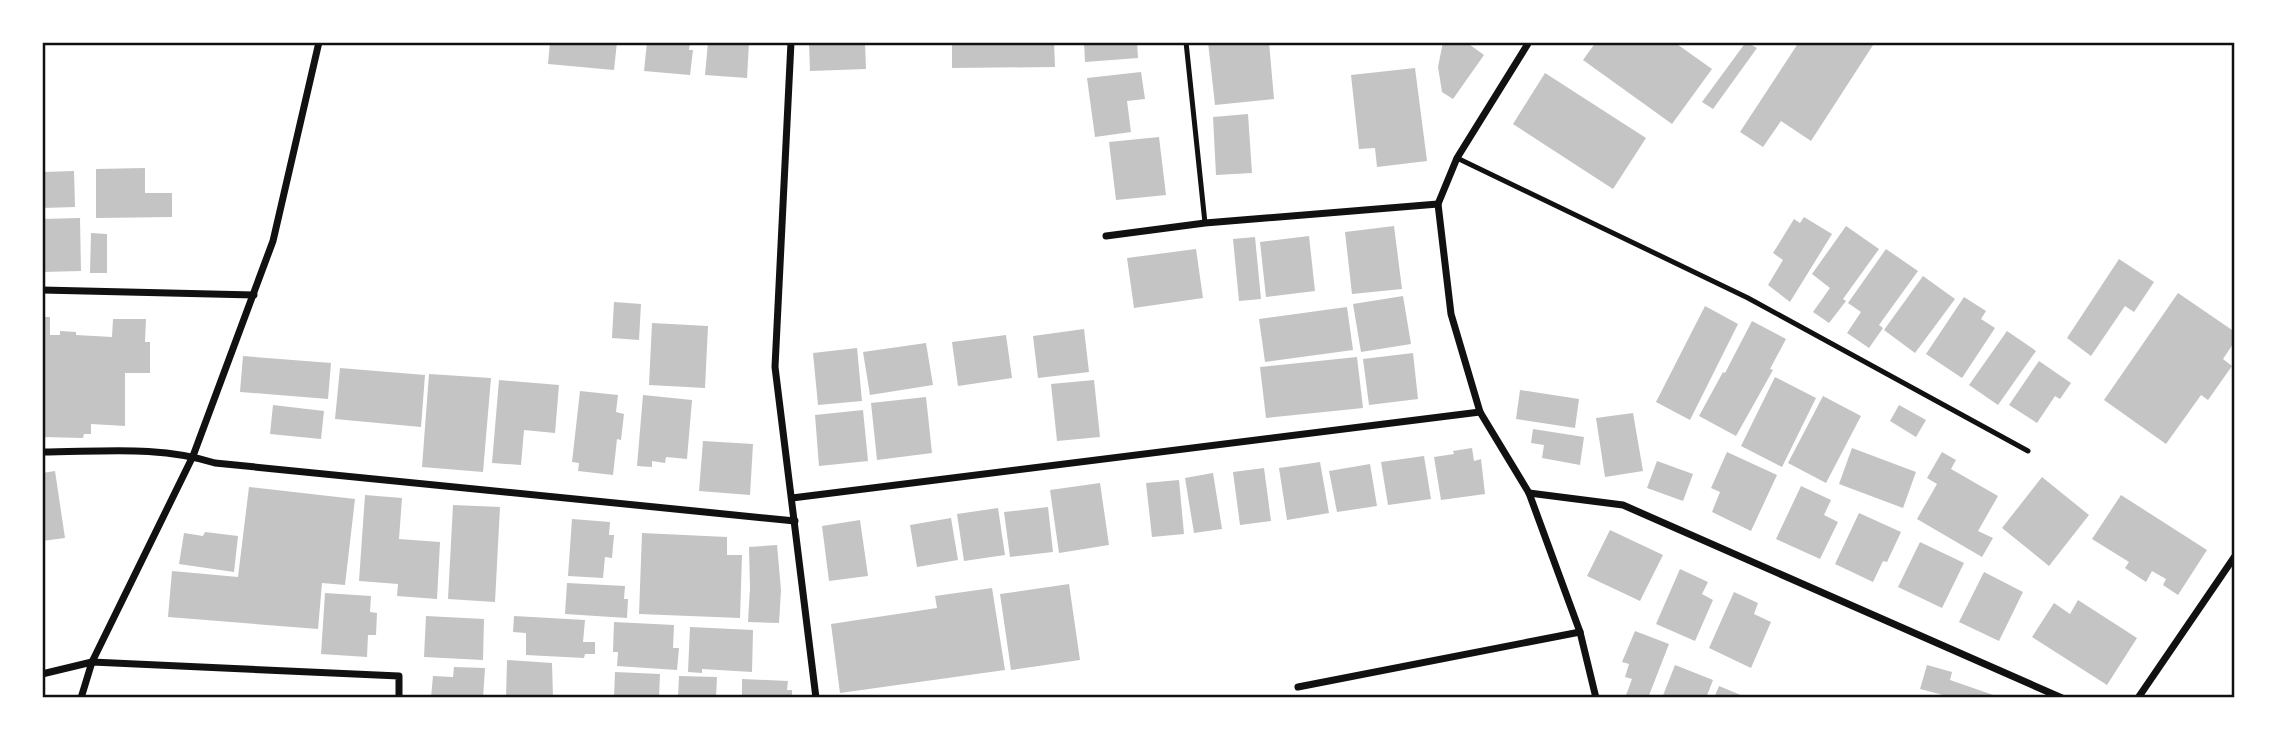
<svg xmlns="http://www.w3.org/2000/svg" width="2277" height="740" font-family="Lato,sans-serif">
	<rect width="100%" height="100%" fill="#fff"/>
	<g fill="#c4c4c4">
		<polygon points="550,42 617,42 614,70 548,64"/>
		<polygon points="647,42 690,42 689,50 693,50 690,75 644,71"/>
		<polygon points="708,42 749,42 747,78 705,75"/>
		<polygon points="809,42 865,42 866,69 810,71"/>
		<polygon points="952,42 1054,42 1055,67 952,68"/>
		<polygon points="1084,42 1137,42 1138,58 1085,62"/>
		<polygon points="1208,42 1269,42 1274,99 1215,105"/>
		<polygon points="1443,42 1466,42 1484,55 1453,99 1442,92 1438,67"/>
		<polygon points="1596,42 1674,42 1712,69 1672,124 1583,60"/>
		<polygon points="1746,42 1757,48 1713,109 1702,102"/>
		<polygon points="1799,42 1875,42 1811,141 1781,121 1763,147 1740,132"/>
		<polygon points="1415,68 1427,161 1377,167 1375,148 1359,149 1351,75"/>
		<polygon points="1141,72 1145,99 1127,101 1131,132 1095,137 1087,78"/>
		<polygon points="1545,73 1646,138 1613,189 1513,124"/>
		<polygon points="1248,114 1252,173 1216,175 1213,117"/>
		<polygon points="1159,137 1166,195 1116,200 1109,142"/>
		<polygon points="145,168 145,193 172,193 172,217 96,218 96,169"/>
		<polygon points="74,171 75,207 42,208 42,172"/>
		<polygon points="1804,217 1832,234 1790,302 1768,285 1783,260 1773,253 1794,219 1800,223"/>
		<polygon points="80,218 81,271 42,272 42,219"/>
		<polygon points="1394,226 1402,289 1352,294 1345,232"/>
		<polygon points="1846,226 1879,249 1843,299 1846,301 1829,323 1813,312 1830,288 1812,274"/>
		<polygon points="91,233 107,234 107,273 90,273"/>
		<polygon points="1309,236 1315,291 1266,297 1260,242"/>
		<polygon points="1255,237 1261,299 1239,301 1233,239"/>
		<polygon points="1196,249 1203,298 1134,308 1127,258"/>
		<polygon points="1886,249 1918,271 1879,325 1883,328 1869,348 1847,333 1861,312 1848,303"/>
		<polygon points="2119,259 2154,282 2134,312 2125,306 2091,356 2067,338"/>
		<polygon points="1923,276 1955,299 1915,353 1884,330"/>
		<polygon points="2178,293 2235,332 2235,341 2223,359 2232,366 2208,400 2201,395 2166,444 2104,400"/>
		<polygon points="1403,296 1411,344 1361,352 1353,304"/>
		<polygon points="1964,297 1986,311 1981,319 1995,328 1962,378 1926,354"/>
		<polygon points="614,302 641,304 639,340 612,338"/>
		<polygon points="1705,306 1738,324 1690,420 1656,402"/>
		<polygon points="1347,307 1353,350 1265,362 1259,319"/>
		<polygon points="42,317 50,317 50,335 60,335 60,331 76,332 76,335 112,337 113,319 146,319 145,342 150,342 150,373 125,373 125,426 91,424 91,434 84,434 83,438 42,437"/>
		<polygon points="1752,321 1786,339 1770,369 1773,370 1736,436 1699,416 1723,372 1725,373"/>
		<polygon points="652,323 708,326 705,388 649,385"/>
		<polygon points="1084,329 1089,372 1038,378 1033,336"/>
		<polygon points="2007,331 2036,351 1998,405 1969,385"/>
		<polygon points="1006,335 1012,378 958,386 952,342"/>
		<polygon points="926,343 933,385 870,395 863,352"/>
		<polygon points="857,348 862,401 818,405 813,353"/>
		<polygon points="1413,353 1418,399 1369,405 1363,359"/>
		<polygon points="243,356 331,363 328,399 240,392"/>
		<polygon points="1357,357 1363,408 1266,418 1260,367"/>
		<polygon points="2039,361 2071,383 2060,399 2055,396 2037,423 2009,405"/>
		<polygon points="340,368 425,375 421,427 335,419"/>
		<polygon points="429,374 491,378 483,472 422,467"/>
		<polygon points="1775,377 1816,398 1782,467 1741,446"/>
		<polygon points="499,380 559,385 555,433 524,430 521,465 492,463"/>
		<polygon points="1094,380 1100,437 1057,441 1051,384"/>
		<polygon points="1520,390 1579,399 1575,428 1516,419"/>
		<polygon points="580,391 618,395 616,412 624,414 621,440 617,439 613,475 578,471 579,463 572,462"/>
		<polygon points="643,395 692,400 687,459 666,457 665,463 652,461 652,467 637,466"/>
		<polygon points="1823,396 1861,416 1826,483 1788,463"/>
		<polygon points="926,397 932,453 877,460 871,403"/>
		<polygon points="273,405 324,411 321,439 270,434"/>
		<polygon points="1899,405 1926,420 1916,437 1890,421"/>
		<polygon points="863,410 868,461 819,466 815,415"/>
		<polygon points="1633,413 1643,471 1605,477 1596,418"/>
		<polygon points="1533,429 1584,437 1580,465 1542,458 1544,445 1531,443"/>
		<polygon points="703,441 753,444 750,495 699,491"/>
		<polygon points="1472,448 1474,461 1481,459 1485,494 1441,500 1434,457 1454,454 1453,451"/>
		<polygon points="1852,448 1916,472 1903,508 1839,484"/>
		<polygon points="1727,452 1777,475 1751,531 1712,512 1720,492 1711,488"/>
		<polygon points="1942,452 1956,460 1951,469 1998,496 1978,531 1993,538 1982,557 1917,519 1937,484 1927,478"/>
		<polygon points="1424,456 1431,499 1388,505 1381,462"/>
		<polygon points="1657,461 1693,474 1683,501 1647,488"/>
		<polygon points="1320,462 1329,513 1287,520 1279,468"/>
		<polygon points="1370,464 1377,506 1337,512 1329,471"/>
		<polygon points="1264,468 1271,521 1240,525 1233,472"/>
		<polygon points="55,471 65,538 42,541 42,473"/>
		<polygon points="1213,473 1222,529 1194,533 1185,478"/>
		<polygon points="2042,477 2089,515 2049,566 2002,528"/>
		<polygon points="1179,480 1184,534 1152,537 1146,483"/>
		<polygon points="1100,483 1109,545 1059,553 1050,490"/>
		<polygon points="1801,486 1831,500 1824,515 1838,522 1820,559 1776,539"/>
		<polygon points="249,487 355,499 345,585 322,583 318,629 168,617 172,571 238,577"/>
		<polygon points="365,495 402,498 399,539 440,542 437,599 397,596 398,584 359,581"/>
		<polygon points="2121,495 2207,550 2178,595 2163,585 2166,579 2152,571 2146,582 2125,568 2129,562 2092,539"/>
		<polygon points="453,505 500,507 495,602 448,599"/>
		<polygon points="1048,507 1053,552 1010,557 1004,512"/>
		<polygon points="998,508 1005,555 964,561 957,514"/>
		<polygon points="1859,513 1901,532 1887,562 1883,561 1873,582 1835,564"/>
		<polygon points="951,518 958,560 917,567 910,525"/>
		<polygon points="572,519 610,522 609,535 614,535 612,558 605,557 603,578 568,576"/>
		<polygon points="860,520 868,576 829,581 822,526"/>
		<polygon points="1610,530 1663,555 1640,601 1587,576"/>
		<polygon points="205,532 238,536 234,572 179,564 184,533 203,536"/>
		<polygon points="642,533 727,537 727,555 742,555 740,618 639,614"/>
		<polygon points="1920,542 1964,563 1942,608 1898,587"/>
		<polygon points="777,545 781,590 779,623 748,622 750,588 749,547"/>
		<polygon points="1680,569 1708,582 1702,594 1713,600 1695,641 1656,624"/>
		<polygon points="1984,572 2023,592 1999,641 1959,622"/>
		<polygon points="567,583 625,586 624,599 628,599 627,618 565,614"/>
		<polygon points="1069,584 1080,660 1011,670 1000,594"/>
		<polygon points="992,588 1005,670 840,693 831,624 937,608 935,596"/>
		<polygon points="1734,592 1758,603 1754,614 1771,622 1751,668 1709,648"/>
		<polygon points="325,593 371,596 370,612 377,613 376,635 368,635 367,657 321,654"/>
		<polygon points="2078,600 2137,638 2107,685 2032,637 2054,603 2070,614"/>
		<polygon points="426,616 484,619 483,660 424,657"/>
		<polygon points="514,616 585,620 583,642 595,642 595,654 585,654 584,658 526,655 526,633 513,632"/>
		<polygon points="614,622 674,625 673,648 679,648 677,670 617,666 618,652 613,652"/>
		<polygon points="690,627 753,630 752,672 702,669 702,673 688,672"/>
		<polygon points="1635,631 1669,644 1648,698 1625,698 1632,679 1625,677 1629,664 1622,662"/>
		<polygon points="507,660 552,663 553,698 506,698"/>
		<polygon points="1675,665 1713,680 1706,698 1662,698"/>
		<polygon points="1927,665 1952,672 1950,680 2002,698 1942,698 1943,695 1920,689"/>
		<polygon points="454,667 485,668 483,698 431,698 433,676 453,677"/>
		<polygon points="615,672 660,674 659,698 614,698"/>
		<polygon points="679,676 717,677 716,698 678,698"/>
		<polygon points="742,679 788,681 787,690 792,690 792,698 742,698"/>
		<polygon points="1719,686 1748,698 1714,698"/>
	</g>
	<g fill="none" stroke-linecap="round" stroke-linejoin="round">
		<g stroke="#111" stroke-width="5">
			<polyline points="1186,42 1205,223"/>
			<polyline points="1457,158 1748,298 2028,451"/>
		</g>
		<g stroke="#111" stroke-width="7">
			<polyline points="791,42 775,367 816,698"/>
			<polyline points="1529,42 1457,158 1438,204 1451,314 1480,412 1529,493 1580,632 1596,698"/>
			<polyline points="1106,236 1205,223 1438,204"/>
			<polyline points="42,290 254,295"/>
			<path d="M42,452C100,452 159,445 215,463L795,521"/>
			<polyline points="1529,493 1623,505 2062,698"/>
			<polyline points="792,498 1480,412"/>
			<polyline points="42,674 92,662 399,676 399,698"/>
			<polyline points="1298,687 1580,632"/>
			<polyline points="81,698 92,662 193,456 273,241 319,42"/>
			<polyline points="2138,698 2235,556"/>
		</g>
	</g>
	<rect width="2277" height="740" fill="none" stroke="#ffffff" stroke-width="88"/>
	<rect x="44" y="44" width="2189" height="652" fill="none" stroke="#111" stroke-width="2.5"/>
</svg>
